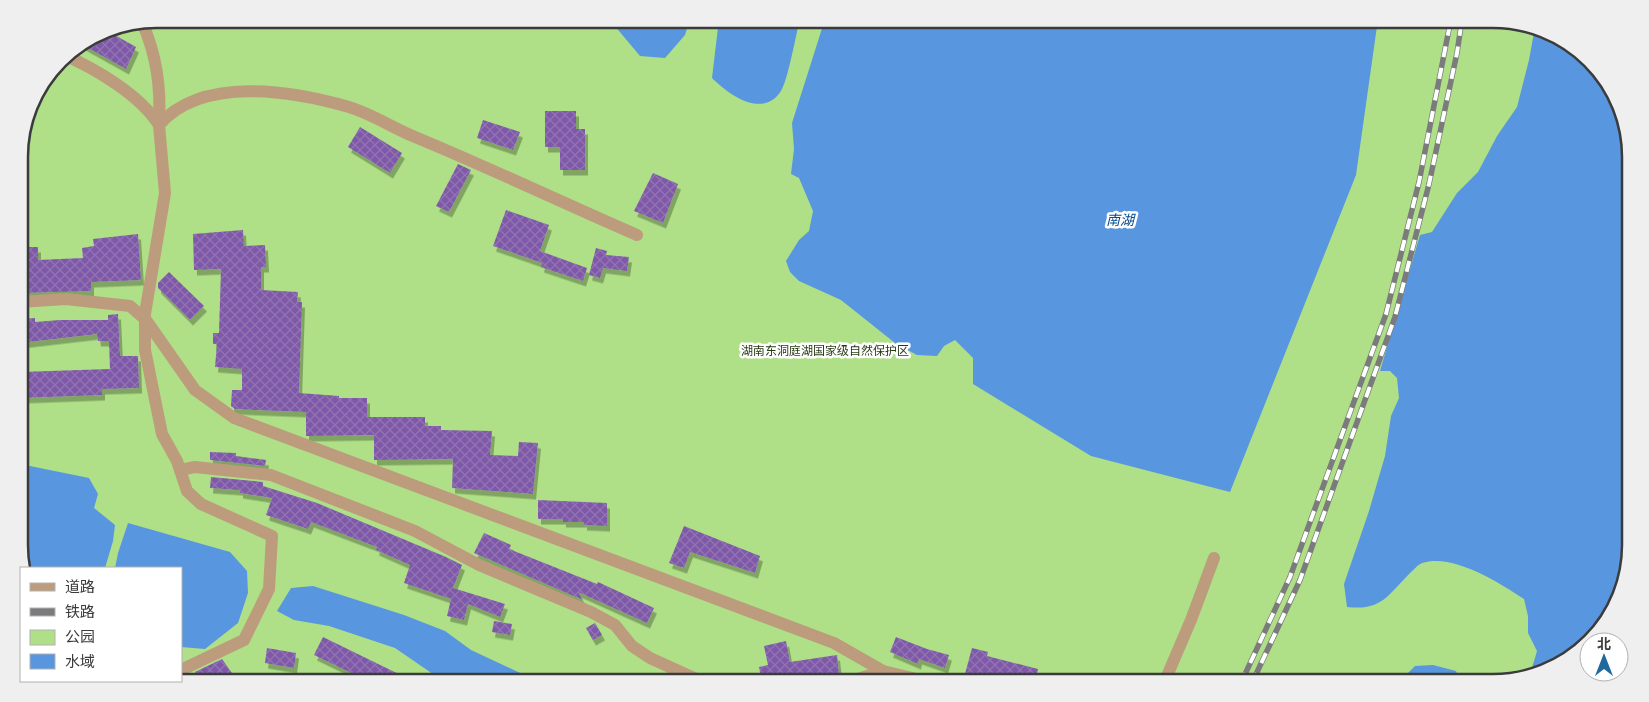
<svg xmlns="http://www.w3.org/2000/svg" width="1649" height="702" font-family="Raleway,'Noto Sans SC',sans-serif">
	<defs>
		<pattern id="building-cross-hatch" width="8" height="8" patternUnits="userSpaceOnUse" patternTransform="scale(1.25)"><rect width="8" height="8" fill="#7f59aa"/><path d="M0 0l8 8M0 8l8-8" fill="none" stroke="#9074b0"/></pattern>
		<filter id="shadow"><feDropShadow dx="3" dy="5.5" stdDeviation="0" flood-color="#0004"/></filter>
	</defs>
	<rect width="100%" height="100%" fill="#e5e6e9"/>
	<polygon fill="#afdf86" points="157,19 1492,19 1545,29 1602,73 1629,139 1630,545 1620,598 1576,655 1501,683 157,683 144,681 181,681 181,568 22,568 20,563 19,148 33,96 66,53 104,29"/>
	<g fill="#5896e0">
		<polygon points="609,19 690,19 685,35 665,58 640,56"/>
		<path d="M719,19H800C796,34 788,80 781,91C763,119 729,95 712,78Z"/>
		<polygon points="825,19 1378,19 1356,175 1230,492 1091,456 973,384 973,358 955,340 944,346 937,356 917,355 895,343 841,300 799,281 790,272 786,261 799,240 809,231 813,211 799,178 791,174 794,149 792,123"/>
		<path d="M1535,27L1545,29L1602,73L1629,139L1630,545L1620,598L1576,655L1527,673L1532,668L1537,651L1528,633V616L1524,599C1498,582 1453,553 1422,563C1417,565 1414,570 1410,573C1388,595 1382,611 1347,607L1344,584L1369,511L1385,456L1391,416L1399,398L1397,378L1390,371H1380L1420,235L1432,232L1457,193L1478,172L1497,136L1517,107L1529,60Z"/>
		<polygon points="20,461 25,465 89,478 98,494 94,508 115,525 113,541 105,568 22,568 20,563"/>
		<polygon points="128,523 230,552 247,571 248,593 238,623 205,649 181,647 181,568 115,568 118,553"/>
		<polygon points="313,586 404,615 445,631 471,650 531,678 554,683 446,683 395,648 329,626 294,620 277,611 291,588"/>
		<polygon points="1433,665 1456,671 1461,683 1393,683 1404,677 1415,666"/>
	</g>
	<g fill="url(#building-cross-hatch)" filter="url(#shadow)">
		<polygon points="104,29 136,47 126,69 81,44"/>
		<polygon points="545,111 576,111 576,129 585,129 585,170 560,170 560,147 545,147"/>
		<polygon points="483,120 520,132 513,150 477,138"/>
		<polygon points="360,127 402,153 390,173 348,147"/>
		<polygon points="458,164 471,170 449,212 436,206"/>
		<polygon points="653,173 678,184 663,223 634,211"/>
		<polygon points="506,210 549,225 540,251 587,268 583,281 541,267 542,263 493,246"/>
		<polygon points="243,230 244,246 265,245 266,267 261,267 261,290 298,292 297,302 302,302 299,393 339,396 339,398 367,398 367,417 425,417 425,426 441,426 441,430 492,431 490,455 518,456 519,442 538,443 533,494 452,488 453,459 374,460 374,435 306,436 306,412 235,409 231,406 232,390 242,390 242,369 215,367 217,344 213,344 213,333 219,333 221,269 194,270 193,234"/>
		<polygon points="138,234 141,280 91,282 91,291 21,293 19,247 38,247 38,260 83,258 82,248 94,246 93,239"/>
		<polygon points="596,248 607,251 606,255 629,257 627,271 603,268 600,278 589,275"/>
		<polygon points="169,272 204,306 190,320 158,288 158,283"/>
		<polygon points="118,314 120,356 138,356 139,388 102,389 102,395 20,398 20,372 110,369 109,341 98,341 97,334 20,343 19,319 35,318 35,322 60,320 108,320 108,315"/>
		<polygon points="210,452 236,453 236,456 266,460 265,466 210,460"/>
		<polygon points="211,477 263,482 263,486 317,503 446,557 462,565 453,588 505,604 500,617 468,604 464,620 447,616 451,599 404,583 410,565 376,550 377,547 311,522 308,529 266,515 272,498 240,493 240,490 210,488"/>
		<polygon points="538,500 607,503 607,526 584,525 584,522 563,522 563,519 538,519"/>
		<polygon points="684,526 760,556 755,573 690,552 684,568 669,563"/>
		<polygon points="484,533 511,545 509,549 597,584 598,582 654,608 647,623 578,592 583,600 474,553"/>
		<polygon points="494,621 512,624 510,635 492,632"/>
		<polygon points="595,623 602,635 593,640 586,628"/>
		<polygon points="323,637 417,683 372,683 314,655"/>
		<polygon points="896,637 927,649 949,655 945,668 919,659 918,664 890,652"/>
		<polygon points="786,641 790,662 837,655 839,673 762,683 759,667 768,665 764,646"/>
		<polygon points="267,648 296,653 294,668 265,663"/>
		<polygon points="972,648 988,652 987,656 1038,669 1035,683 1003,683 965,674"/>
		<polygon points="222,659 239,683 203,683 195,672"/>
	</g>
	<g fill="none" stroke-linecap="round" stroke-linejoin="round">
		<g stroke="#bc9c7d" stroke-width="12">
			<path d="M142,22C157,56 161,88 159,125"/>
			<path d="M64,55C96,69 140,95 159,125"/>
			<polyline points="19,302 66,299 130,306 146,320 195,390 234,418 834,643 883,671 933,683"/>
			<polyline points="180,470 195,467 271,475 415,531 479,565 591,612 615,625 632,646 650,658 705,683"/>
			<path d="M181,670L244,640L269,589L272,536L201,504L187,491L177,461L162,434L145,350V314L165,193L159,125C202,75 293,91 349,107C372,114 393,128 415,137C490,168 563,203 637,235"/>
			<polyline points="177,683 178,681"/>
			<polyline points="845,683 883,671"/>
			<polyline points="1164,683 1191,620 1214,558"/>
		</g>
		<defs>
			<g id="rail">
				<polyline points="1241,683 1290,577 1386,314 1419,182 1451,19"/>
				<polyline points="1252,683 1300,580 1395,317 1429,184 1457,53 1462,19"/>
			</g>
		</defs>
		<use href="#rail" stroke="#7b7b7d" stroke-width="5.5"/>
		<use href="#rail" stroke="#fff" stroke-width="4" stroke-dasharray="11" stroke-linecap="butt"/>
	</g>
	<g text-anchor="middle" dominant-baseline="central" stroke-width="5" stroke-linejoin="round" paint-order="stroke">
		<g font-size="12" fill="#283b17" stroke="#fff">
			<text x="825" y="351">湖南东洞庭湖国家级自然保护区</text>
		</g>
		<g font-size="14" font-style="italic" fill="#044a8c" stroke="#fff">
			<text x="1120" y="220">南湖</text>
		</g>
	</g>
	<path d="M0 0H1649V702H0ZM157 28H1493A129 129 0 0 1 1622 157V545A129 129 0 0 1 1493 674H157A129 129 0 0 1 28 545V157A129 129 0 0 1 157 28Z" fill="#efefef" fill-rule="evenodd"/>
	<path fill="none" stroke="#3b3b3c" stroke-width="2.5" d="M157 28H1493A129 129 0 0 1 1622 157V545A129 129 0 0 1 1493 674H157A129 129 0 0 1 28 545V157A129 129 0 0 1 157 28Z"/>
	<rect x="20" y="567" width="162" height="115" fill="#ffffff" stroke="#b1b1b1"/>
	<rect x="30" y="583" width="25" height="8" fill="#bc9c7d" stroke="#b1b1b1"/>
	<text x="65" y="592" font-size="15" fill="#3b3b3c">道路</text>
	<rect x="30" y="608" width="25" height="8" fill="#7b7b7d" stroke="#b1b1b1"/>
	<text x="65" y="617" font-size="15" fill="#3b3b3c">铁路</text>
	<rect x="30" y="630" width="25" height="15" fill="#afdf86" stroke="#b1b1b1"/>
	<text x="65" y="642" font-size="15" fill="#3b3b3c">公园</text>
	<rect x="30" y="654" width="25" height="15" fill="#5896e0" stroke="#b1b1b1"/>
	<text x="65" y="667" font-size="15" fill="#3b3b3c">水域</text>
	<g transform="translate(1604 657)"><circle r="24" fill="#ffffff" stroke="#b1b1b1"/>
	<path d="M0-4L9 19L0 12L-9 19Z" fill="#1f699c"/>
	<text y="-8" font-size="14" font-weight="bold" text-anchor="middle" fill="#3b3b3c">北</text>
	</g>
</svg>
